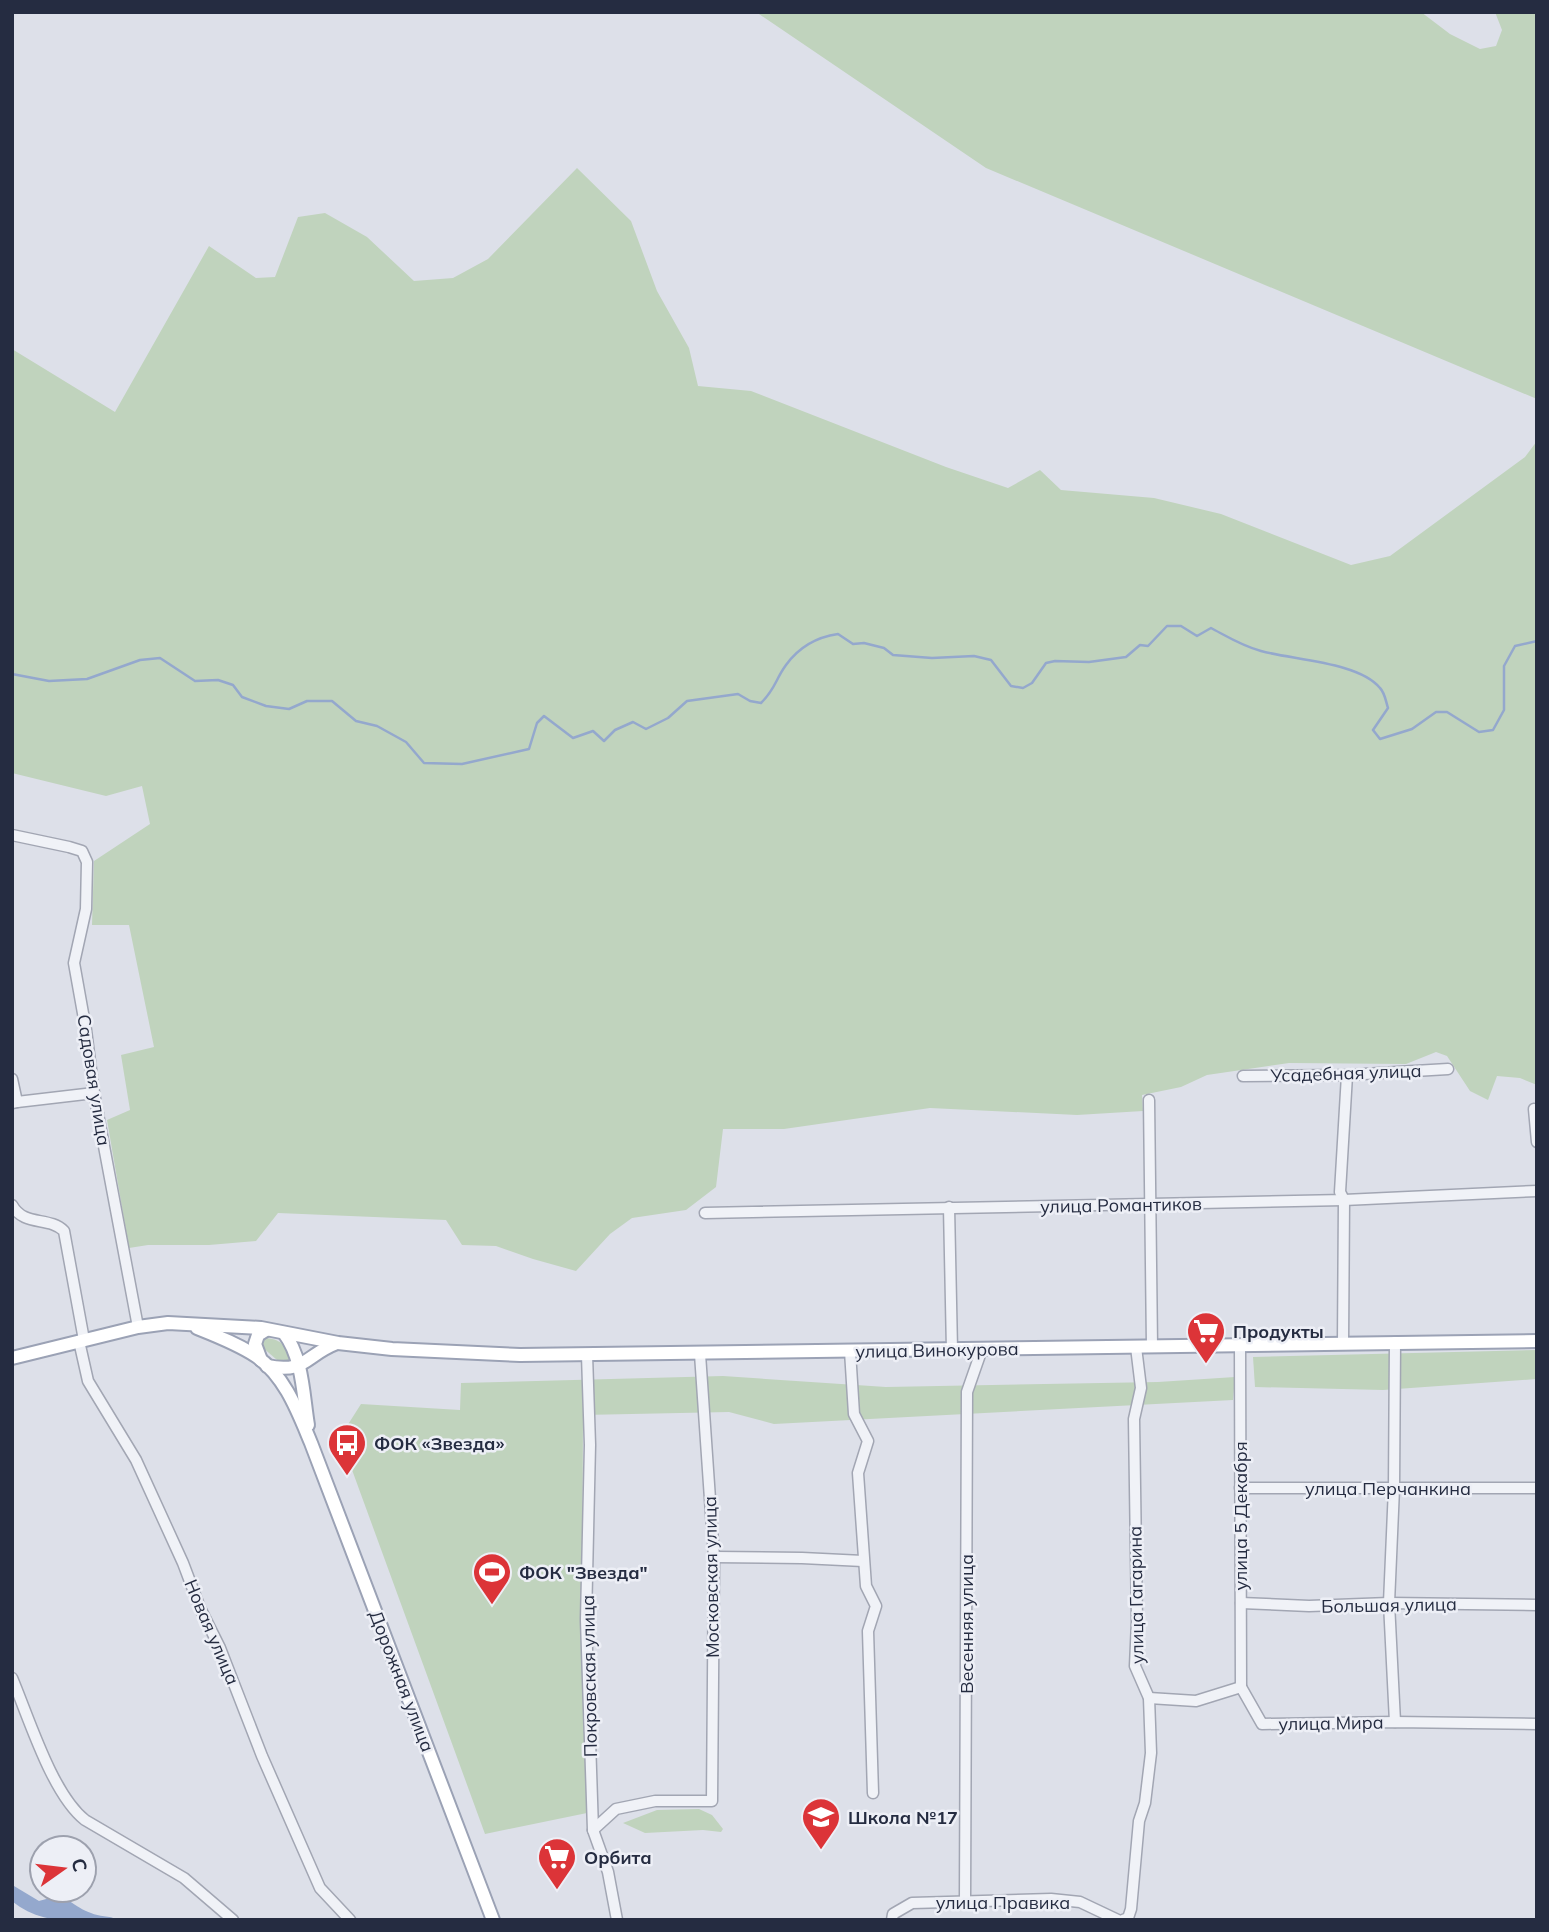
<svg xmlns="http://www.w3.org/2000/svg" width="1549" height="1932" font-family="Mulish,sans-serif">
	<rect width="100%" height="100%" fill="#dde0e9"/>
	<g fill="#c0d3bd">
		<polygon points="756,12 1421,12 1450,34 1480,49 1496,46 1502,30 1495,12 1537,12 1537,399 986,168"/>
		<polygon points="577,168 631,221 657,291 689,348 698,386 751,391 946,467 1008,488 1040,470 1061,490 1154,498 1221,514 1351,565 1390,556 1525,457 1537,441 1537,1085 1520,1078 1497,1076 1488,1100 1470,1091 1447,1056 1436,1052 1406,1064 1289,1063 1207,1075 1181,1087 1142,1095 1143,1111 1077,1115 930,1108 784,1129 723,1129 716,1187 686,1210 632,1218 610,1234 576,1271 533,1259 496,1246 462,1245 446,1220 278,1213 256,1241 209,1245 148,1245 129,1248 107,1120 130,1110 121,1055 154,1047 129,925 92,925 94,861 150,824 142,786 106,796 12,773 12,349 115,412 209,246 256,278 275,277 298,217 325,213 367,237 414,281 453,278 488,259"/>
		<path d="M267,1338C282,1340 286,1346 291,1359L286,1364L277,1360L261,1346L260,1341Z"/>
		<polygon points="1537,1350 1537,1379 1383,1390 1255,1387 1253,1357"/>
		<polygon points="723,1376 886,1387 1158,1382 1235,1377 1233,1400 774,1424 729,1412 583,1415 582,1620 589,1808 587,1813 485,1834 340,1437 361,1404 460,1410 461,1383"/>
		<polygon points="699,1809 712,1815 723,1829 721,1832 703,1830 645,1833 623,1823 657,1810"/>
	</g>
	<path fill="#94a8cd" d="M14,1886L39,1901C69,1891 67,1904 91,1913C99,1917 109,1915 118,1920C80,1920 43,1927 12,1901V1888Z"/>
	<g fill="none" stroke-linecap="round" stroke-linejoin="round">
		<path stroke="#94a8cd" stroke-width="2.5" d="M12,674L49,681L87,679L140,660L160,658L195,681L218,680L233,685L242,697L266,706L289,709L307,701H332L356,721L377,726L406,742L424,763L462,764L529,749L537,723L544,716L573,738L593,731L604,741L615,730L633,722L646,729L668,718L687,701L738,694L750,701L761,703C776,688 775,680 786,665C799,647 817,637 838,634L853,644L864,643L884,648L893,655L932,658L974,656L991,660L1011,686L1023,688L1032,683L1046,663L1055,661L1089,662L1126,657L1140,645L1148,646L1167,626H1181L1197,636L1211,628C1228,637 1242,646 1261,651C1293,660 1359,662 1380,688C1385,693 1386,702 1388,708L1373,730L1380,739L1412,729L1436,712H1447L1479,732L1493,730L1504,710V666L1515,646L1537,641"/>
		<defs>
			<g id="minor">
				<polyline points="12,835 69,847 82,851 87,862 86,909 74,963 86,1030 94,1093 138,1327"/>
				<polyline points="1243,1076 1347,1075 1448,1069"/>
				<polyline points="12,1079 17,1102 13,1103"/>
				<polyline points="1149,1100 1152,1346"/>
				<polyline points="17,1102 94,1093"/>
				<polyline points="1534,1109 1537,1142"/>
				<path d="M12,1205C24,1227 49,1216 64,1231L84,1340"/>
				<polyline points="949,1207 952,1350"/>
				<polyline points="705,1213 1344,1200 1537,1191"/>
				<polyline points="79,1341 88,1381 136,1460 183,1563 200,1608 220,1648 262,1756 320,1888 350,1920"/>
				<polyline points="1343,1343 1344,1200 1340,1192 1347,1075"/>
				<polyline points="1240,1345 1241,1687"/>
				<polyline points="850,1351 854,1414 868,1441 858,1473 866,1586 876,1606 868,1631 873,1793"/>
				<polyline points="587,1355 590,1445 586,1620 593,1830"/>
				<polyline points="1240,1488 1537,1488"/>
				<polyline points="714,1557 802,1558 863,1561"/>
				<polyline points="1241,1603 1309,1606 1389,1603 1537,1605"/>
				<path d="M12,1678C29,1718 52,1794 85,1820L184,1878L233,1920"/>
				<polyline points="1149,1698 1196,1701 1241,1687 1262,1724 1395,1722 1537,1724"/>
				<polyline points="1395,1722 1389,1603 1394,1488 1395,1342"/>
				<polyline points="965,1901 967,1392 982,1349"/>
				<polyline points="617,1920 608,1872 593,1830 616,1809 655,1801 712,1801 714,1557 700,1354"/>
				<polyline points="892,1920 893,1914 912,1903 1051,1899 1080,1902 1118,1920"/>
				<polyline points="1123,1920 1128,1918 1131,1909 1139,1821 1145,1803 1151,1753 1149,1698 1135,1666 1137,1621 1134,1419 1141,1388 1136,1347"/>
			</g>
			<g id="major">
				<path d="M197,1328C217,1336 238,1344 256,1356C285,1376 298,1412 311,1443L493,1920"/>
				<path d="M284,1333C303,1358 303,1395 308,1425"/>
				<polyline points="12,1358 138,1327 168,1323 261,1328 338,1343 392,1349 520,1355 1537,1341"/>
				<polyline points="261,1360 255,1344 258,1335 266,1330"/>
				<path d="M267,1366C306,1374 305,1355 337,1343"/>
			</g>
		</defs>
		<use href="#minor" stroke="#a2a6b3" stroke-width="13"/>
		<use href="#major" stroke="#9ba2b5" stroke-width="16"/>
		<use href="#minor" stroke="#f0f2f7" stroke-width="10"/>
		<use href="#major" stroke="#fff" stroke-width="12"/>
	</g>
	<defs>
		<symbol id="supermarket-pin" viewBox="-11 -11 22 30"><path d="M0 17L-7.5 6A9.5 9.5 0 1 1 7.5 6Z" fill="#dc3438" stroke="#edeff6"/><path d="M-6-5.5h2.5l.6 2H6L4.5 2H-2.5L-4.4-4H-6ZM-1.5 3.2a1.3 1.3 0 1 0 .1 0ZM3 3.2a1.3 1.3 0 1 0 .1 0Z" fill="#fff"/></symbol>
		<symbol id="bus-pin" viewBox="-11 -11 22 30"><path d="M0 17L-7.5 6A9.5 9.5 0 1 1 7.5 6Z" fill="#dc3438" stroke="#edeff6"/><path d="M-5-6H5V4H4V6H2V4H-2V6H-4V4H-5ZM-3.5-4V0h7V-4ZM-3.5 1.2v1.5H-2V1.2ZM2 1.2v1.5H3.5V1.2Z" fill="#fff"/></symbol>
		<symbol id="stadium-pin" viewBox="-11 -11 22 30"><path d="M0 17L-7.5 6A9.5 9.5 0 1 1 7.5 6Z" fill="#dc3438" stroke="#edeff6"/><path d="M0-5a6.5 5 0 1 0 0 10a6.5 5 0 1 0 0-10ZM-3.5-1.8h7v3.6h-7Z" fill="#fff"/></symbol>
		<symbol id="school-pin" viewBox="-11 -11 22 30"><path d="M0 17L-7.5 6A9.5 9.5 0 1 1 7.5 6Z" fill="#dc3438" stroke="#edeff6"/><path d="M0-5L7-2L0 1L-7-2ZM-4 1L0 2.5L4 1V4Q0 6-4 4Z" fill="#fff"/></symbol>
	</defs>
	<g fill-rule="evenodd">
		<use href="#supermarket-pin" x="1184" y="1309" width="44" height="60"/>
		<use href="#bus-pin" x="325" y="1421" width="44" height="60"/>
		<use href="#stadium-pin" x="470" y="1550" width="44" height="60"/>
		<use href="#school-pin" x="799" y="1795" width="44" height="60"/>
		<use href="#supermarket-pin" x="535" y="1835" width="44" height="60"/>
	</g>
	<g text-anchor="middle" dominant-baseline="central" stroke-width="5" stroke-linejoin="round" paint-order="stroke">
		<g font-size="18" fill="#252c41" stroke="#edeff6">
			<text transform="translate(1346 1073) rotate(-2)">Усадебная улица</text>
			<text transform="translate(94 1080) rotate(81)">Садовая улица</text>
			<text transform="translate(1121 1205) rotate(-1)">улица Романтиков</text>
			<text transform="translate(937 1350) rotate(-1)">улица Винокурова</text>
			<text x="1388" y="1488">улица Перчанкина</text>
			<text transform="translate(1240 1516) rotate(-90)">улица 5 Декабря</text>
			<text transform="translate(711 1577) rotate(-91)">Московская улица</text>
			<text transform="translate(1136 1595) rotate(-91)">улица Гагарина</text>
			<text transform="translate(1389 1605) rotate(-1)">Большая улица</text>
			<text transform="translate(966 1624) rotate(-90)">Весенняя улица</text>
			<text transform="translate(212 1632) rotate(67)">Новая улица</text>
			<text transform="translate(589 1676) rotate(-91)">Покровская улица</text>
			<text transform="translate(402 1681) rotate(69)">Дорожная улица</text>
			<text transform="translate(1331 1723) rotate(-1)">улица Мира</text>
			<text x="1003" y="1902">улица Правика</text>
		</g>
		<g font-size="18" font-weight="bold" fill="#252c41" stroke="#edeff6" text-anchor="start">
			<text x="1233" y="1331">Продукты</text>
			<text x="374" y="1443">ФОК «Звезда»</text>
			<text x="519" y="1572">ФОК "Звезда"</text>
			<text x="848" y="1817">Школа №17</text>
			<text x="584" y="1857">Орбита</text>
		</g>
	</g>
	<rect width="1549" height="1932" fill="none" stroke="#252c41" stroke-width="28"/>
	<g transform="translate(63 1869) rotate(76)"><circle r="33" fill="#edeff6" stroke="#9da1ae" stroke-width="2"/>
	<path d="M0-5L12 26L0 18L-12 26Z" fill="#dc3438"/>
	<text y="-10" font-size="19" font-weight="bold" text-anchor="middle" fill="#252c41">С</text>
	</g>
</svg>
